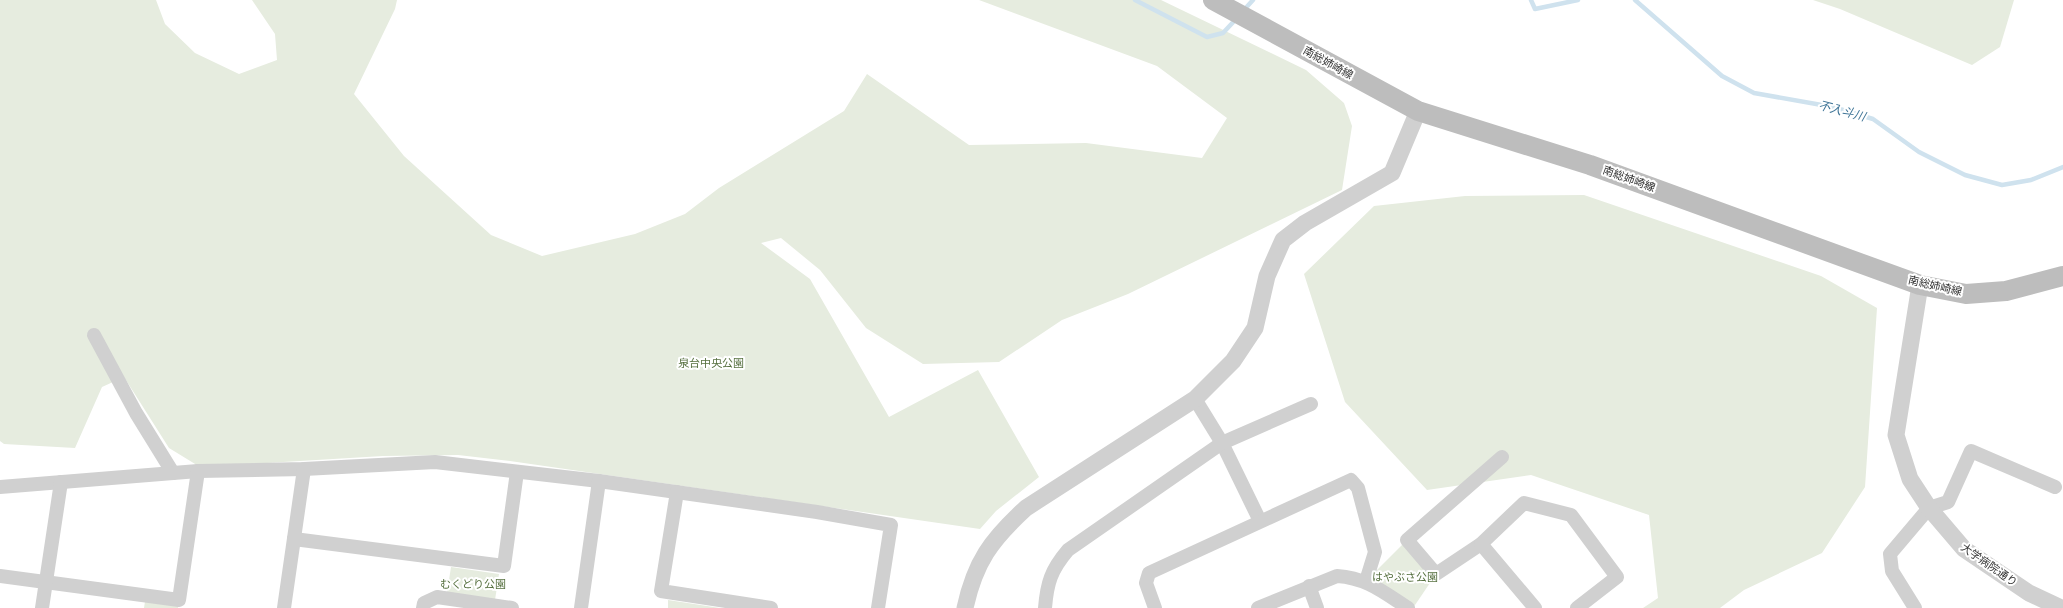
<svg xmlns="http://www.w3.org/2000/svg" width="2063" height="608" font-family="Figtree,'Noto Sans JP',sans-serif">
	<rect width="100%" height="100%" fill="#fff"/>
	<g fill="#e6ecdf">
		<polygon points="0,0 156,0 165,24 195,53 239,74 277,60 275,34 252,0 397,0 395,9 354,94 404,156 491,235 542,256 635,234 685,214 719,188 844,111 867,74 969,145 1086,143 1202,158 1227,118 1157,66 979,0 1161,0 1306,70 1344,103 1352,126 1342,190 1128,294 1062,320 999,362 923,364 866,328 820,270 781,238 761,243 810,279 889,417 978,370 1039,477 996,511 980,529 510,461 458,455 383,456 200,467 169,448 124,377 102,387 75,448 4,444 0,441"/>
		<polygon points="1813,0 2014,0 2000,47 1972,65 1840,9"/>
		<polygon points="1584,195 1821,276 1877,308 1865,487 1822,553 1744,590 1720,608 1643,608 1658,598 1649,515 1531,475 1427,490 1345,402 1304,274 1374,206 1465,196"/>
		<polygon points="1407,540 1436,574 1413,608 1366,581"/>
		<polygon points="451,567 499,574 495,600 447,593"/>
		<polygon points="146,595 179,600 178,608 144,608"/>
		<polygon points="668,600 720,608 668,608"/>
	</g>
	<g fill="none" stroke-linecap="round" stroke-linejoin="round">
		<g stroke="#cfe2ee" stroke-width="4.5">
			<polyline points="1135,0 1207,37 1223,33 1237,18"/>
			<polyline points="1531,0 1535,9 1578,0"/>
			<polyline points="1635,0 1722,76 1754,93 1833,107 1873,119 1919,152 1965,175 2002,185 2031,180 2063,167"/>
			<polyline points="1243,11 1253,0"/>
		</g>
		<g stroke="#d0d0d0" stroke-width="14">
			<polyline points="94,335 136,413 173,473"/>
			<polyline points="1195,399 1222,443 1260,521"/>
			<polyline points="1502,457 1407,540 1436,574 1481,544 1524,503 1571,515 1617,577 1577,608"/>
			<polyline points="0,487 198,471 304,469 435,462 599,481 817,512 891,525 878,608"/>
			<polyline points="677,492 661,591 771,608"/>
			<polyline points="294,539 504,566 517,472"/>
			<polyline points="1481,544 1535,608"/>
			<polyline points="0,576 179,600 198,471"/>
			<polyline points="1309,586 1317,608"/>
			<polyline points="42,608 61,482"/>
			<polyline points="284,608 304,469"/>
			<polyline points="423,608 424,603 437,597 512,608"/>
			<polyline points="581,608 599,481"/>
			<path d="M1045,608C1047,583 1051,570 1068,550L1222,443L1311,404"/>
			<polyline points="1155,608 1146,583 1149,573 1351,480 1358,488 1375,552 1366,581"/>
			<path d="M1258,608L1337,576C1367,578 1383,592 1408,608"/>
			<polyline points="1915,608 1892,571 1890,554 1929,508 1948,502 1971,451 2055,487"/>
		</g>
		<g stroke="#d0d0d0" stroke-width="17">
			<polyline points="1920,285 1896,435 1910,479 1929,508 1964,549 2029,593 2061,608"/>
			<path d="M965,608C975,562 991,540 1026,508L1195,399L1233,361L1255,328L1267,276L1283,240L1305,223L1392,173L1418,111"/>
		</g>
		<polyline stroke="#bdbdbd" stroke-width="20" points="1213,0 1418,111 1590,165 1920,285 1966,294 2006,291 2063,276"/>
	</g>
	<g text-anchor="middle" dominant-baseline="central" stroke-width="4" stroke-linejoin="round" paint-order="stroke">
		<g font-size="11" fill="#333" stroke="#fff">
			<text transform="translate(1328 63) rotate(29)">南総姉崎線</text>
			<text transform="translate(1629 179) rotate(20)">南総姉崎線</text>
			<text transform="translate(1935 286) rotate(13)">南総姉崎線</text>
			<text transform="translate(1989 565) rotate(35)">大学病院通り</text>
		</g>
		<g font-size="11" fill="#56703f" stroke="#fff">
			<text x="711" y="363">泉台中央公園</text>
			<text x="1405" y="577">はやぶさ公園</text>
			<text x="473" y="584">むくどり公園</text>
		</g>
		<g font-size="12" font-style="italic" fill="#3f7597" stroke="#fff">
			<text transform="translate(1842 111) rotate(15)">不入斗川</text>
		</g>
	</g>
</svg>
